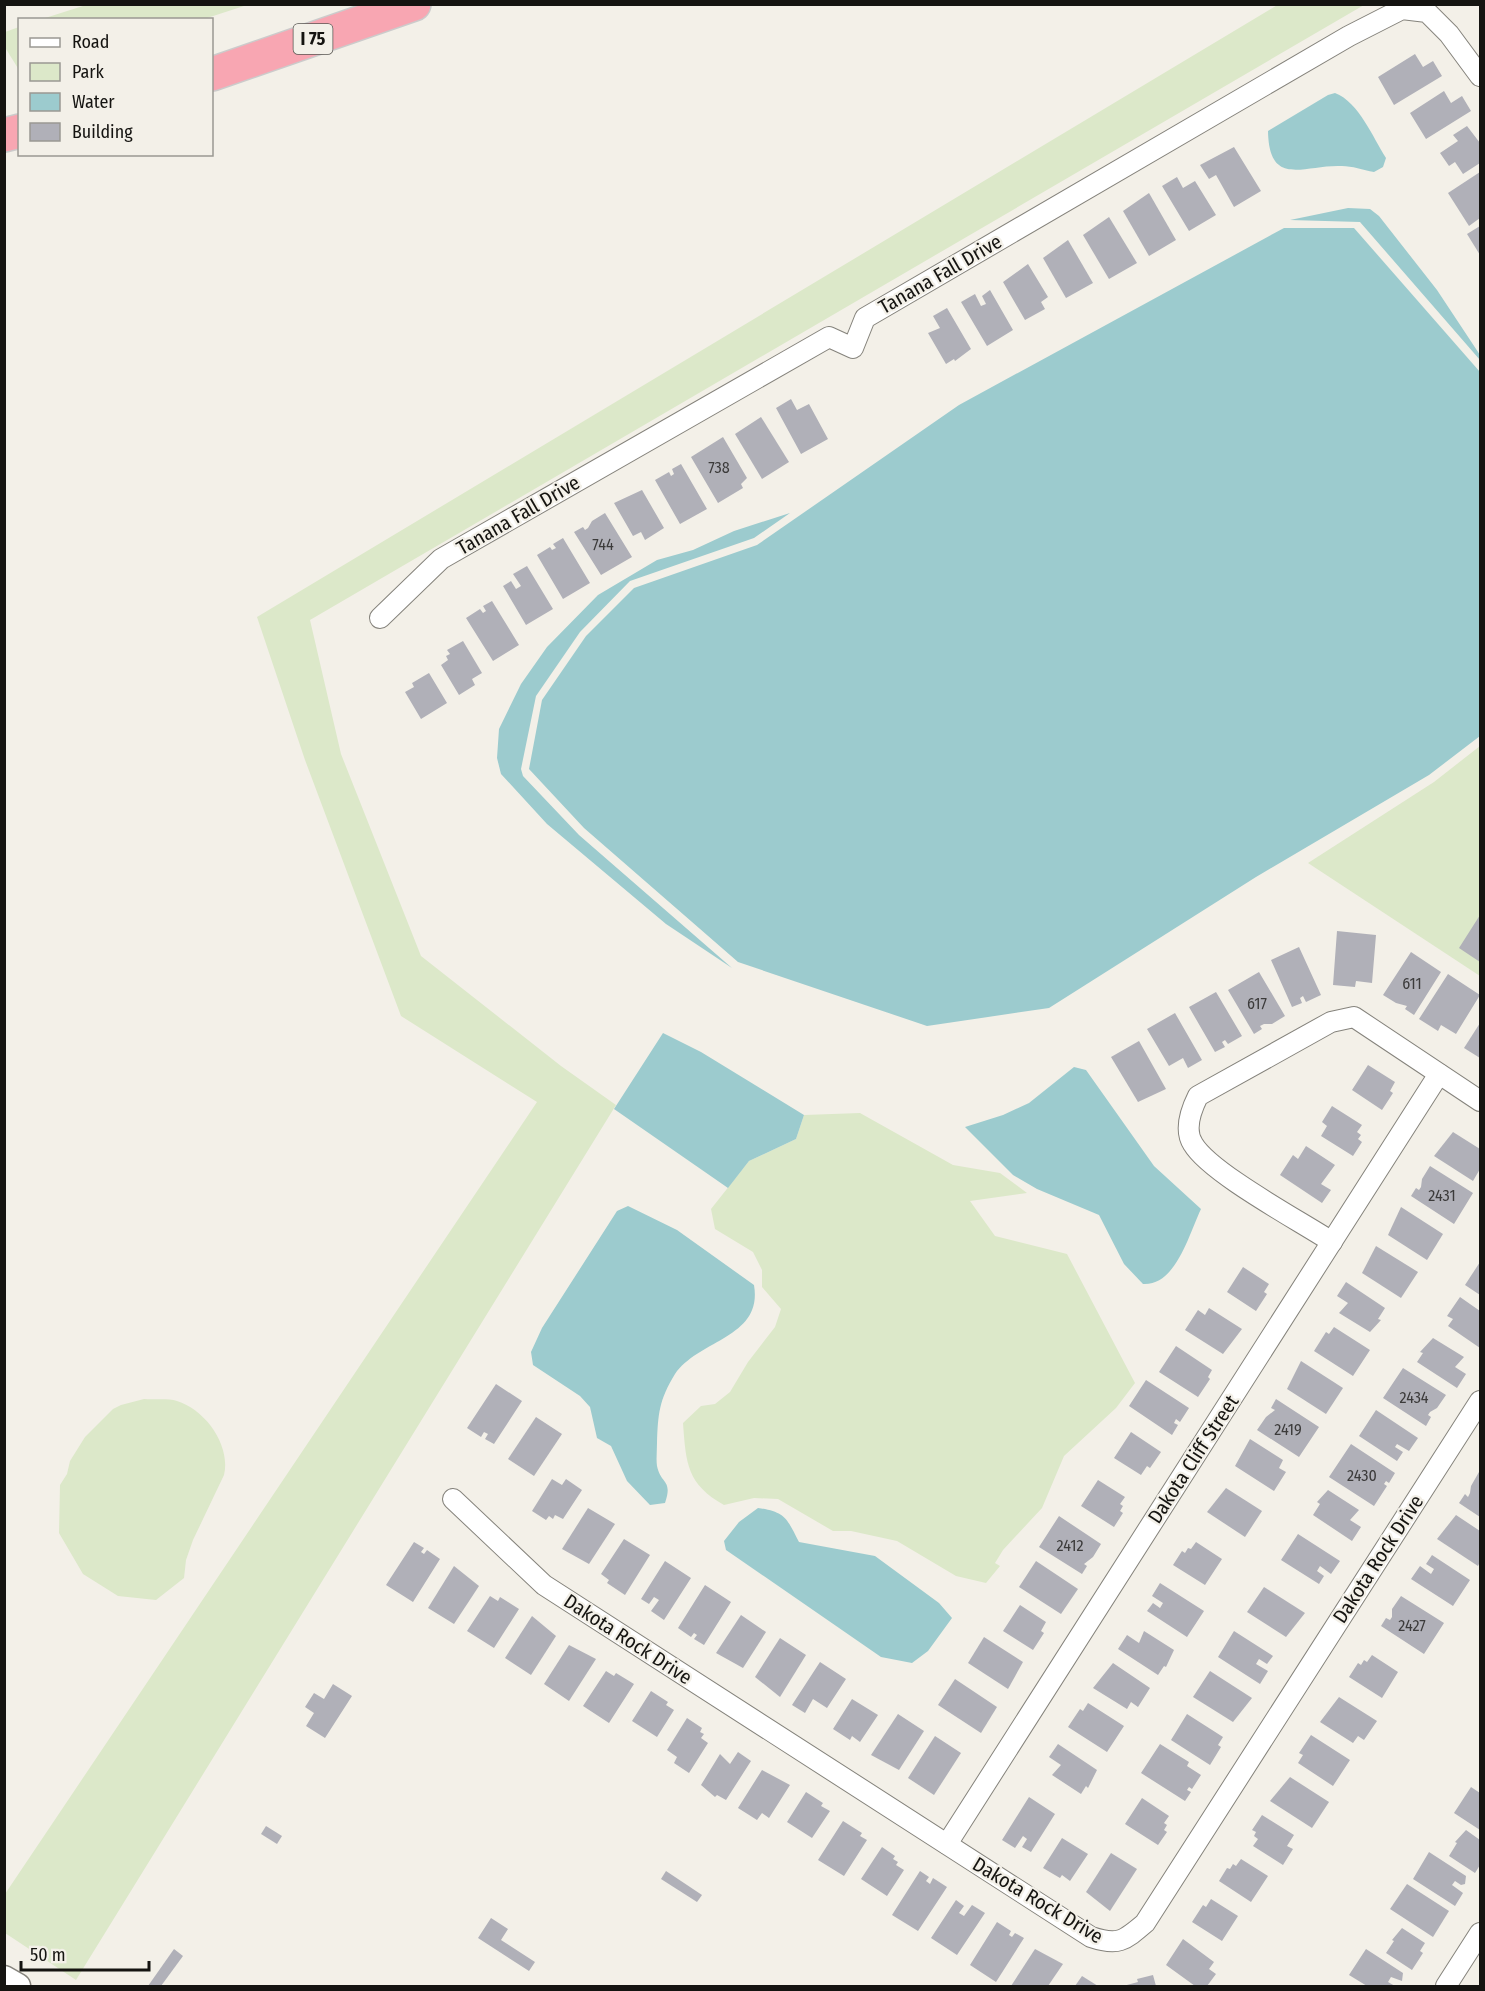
<svg xmlns="http://www.w3.org/2000/svg" width="1485" height="1991" font-family="'Fira Sans Condensed',sans-serif">
	<rect width="100%" height="100%" fill="#f3f0e8"/>
	<g fill="#dce8c9">
		<polygon points="1279,4 1364,5 310,620 341,754 421,956 561,1066 616,1105 76,1980 5,1933 5,1894 537,1102 401,1016 305,760 257,617"/>
		<polygon points="86,5 86,4 247,5 204,19 42,19"/>
		<polygon points="19,27 20,27 19,70 6,49 5,32"/>
		<polygon points="1480,746 1480,976 1308,863 1434,782"/>
		<path d="M860,1113L953,1165L1000,1173L1027,1193L970,1201L995,1236L1067,1254L1135,1383L1116,1408L1064,1456L1042,1508L1003,1550L995,1563L1000,1566L986,1583L956,1576L897,1541L851,1531H833L778,1499L754,1498L724,1505C687,1484 686,1464 683,1423L701,1406L715,1404L730,1392L748,1362L775,1327L781,1309L762,1287V1270L753,1252L715,1229L711,1209L749,1161L796,1139L804,1115Z"/>
		<path d="M144,1399C154,1400 168,1398 177,1401C206,1410 231,1446 224,1475L193,1540L186,1560L184,1578L156,1600L118,1596L83,1574L59,1533L60,1485L67,1474L70,1461L85,1437L113,1409L121,1405Z"/>
	</g>
	<g fill="#9ccbce">
		<path d="M1335,93C1359,102 1373,138 1386,158L1383,167L1374,172C1363,170 1352,166 1342,166C1305,164 1269,189 1268,131L1328,95Z"/>
		<polygon points="1348,208 1370,209 1379,216 1437,290 1480,355 1480,360 1360,222 1290,220"/>
		<polygon points="1284,228 1354,228 1480,372 1480,736 1429,775 1256,877 1049,1008 927,1026 738,962 584,828 529,769 542,700 586,636 634,588 757,545 959,405"/>
		<polygon points="790,513 754,538 630,581 580,632 536,696 521,769 523,776 579,835 732,968 666,924 547,824 501,774 497,758 499,729 521,684 547,647 598,595 657,560 693,550 734,531"/>
		<polygon points="663,1033 701,1052 804,1115 796,1139 749,1161 728,1188 614,1109"/>
		<path d="M1074,1067L1086,1070L1154,1166L1201,1209C1189,1234 1176,1286 1143,1284L1124,1264L1099,1215L1037,1189L1013,1175L965,1127L1003,1115L1029,1103Z"/>
		<path d="M628,1206L677,1230L754,1285C763,1338 699,1339 675,1374C659,1400 658,1414 657,1443C657,1451 656,1459 657,1466C661,1485 673,1479 665,1503L650,1505L627,1481L611,1446L597,1438L590,1407L580,1396L533,1365L531,1352L542,1328L617,1211Z"/>
		<path d="M758,1508C786,1512 787,1519 799,1542L875,1556L939,1603L952,1618L928,1651L912,1663L881,1657L726,1550L724,1541L739,1522Z"/>
	</g>
	<g fill="#b0b0b8">
		<polygon points="1415,54 1423,67 1433,61 1442,76 1394,105 1378,77"/>
		<polygon points="1444,91 1451,103 1462,96 1471,111 1426,139 1410,113"/>
		<polygon points="1467,126 1480,143 1480,163 1463,174 1455,162 1449,166 1440,153 1458,141 1453,135"/>
		<polygon points="1234,147 1261,191 1234,207 1216,175 1209,179 1200,165"/>
		<polygon points="1480,172 1480,218 1469,226 1448,193"/>
		<polygon points="1177,177 1183,188 1195,181 1216,215 1189,231 1162,186"/>
		<polygon points="1149,193 1176,240 1149,256 1123,211"/>
		<polygon points="1109,217 1137,263 1109,279 1083,235"/>
		<polygon points="1480,226 1480,255 1467,234"/>
		<polygon points="1068,240 1093,283 1066,298 1043,258"/>
		<polygon points="1028,264 1048,297 1041,302 1045,309 1025,320 1003,282"/>
		<polygon points="990,290 1013,330 987,346 961,302 975,294 981,306 986,304 982,296"/>
		<polygon points="947,308 971,349 955,361 954,359 946,364 928,333 940,328 933,316"/>
		<polygon points="791,399 797,410 809,404 828,439 801,454 776,408"/>
		<polygon points="761,417 789,462 762,479 735,434"/>
		<polygon points="723,437 747,478 741,484 743,488 718,503 691,457"/>
		<polygon points="681,464 707,509 680,524 655,480 669,472 671,476 674,474 672,469"/>
		<polygon points="642,490 664,528 645,540 641,532 633,536 614,503"/>
		<polygon points="605,513 632,557 601,575 574,532 583,527 585,530 588,528 592,521"/>
		<polygon points="563,538 590,583 563,599 537,555 550,547 552,550 556,548 553,544"/>
		<polygon points="527,566 553,609 526,625 503,586 511,581 516,589 521,586 513,574"/>
		<polygon points="492,601 519,645 493,661 466,618 480,609 483,613 486,611 483,606"/>
		<polygon points="463,641 482,673 472,679 475,685 459,695 441,665 448,660 446,656 450,654 447,650"/>
		<polygon points="429,673 447,703 421,719 405,692 414,687 412,683"/>
		<polygon points="1480,915 1480,962 1459,948"/>
		<polygon points="1337,931 1376,935 1372,983 1356,981 1355,987 1333,985"/>
		<polygon points="1299,947 1321,995 1306,1002 1303,996 1300,998 1302,1003 1292,1007 1271,960"/>
		<polygon points="1411,952 1441,972 1414,1015 1405,1009 1407,1006 1396,1003 1383,995"/>
		<polygon points="1259,972 1285,1016 1272,1024 1264,1024 1260,1026 1262,1029 1254,1034 1228,990"/>
		<polygon points="1448,974 1480,995 1456,1034 1441,1025 1438,1031 1419,1019"/>
		<polygon points="1216,992 1242,1036 1228,1044 1225,1040 1222,1042 1225,1047 1215,1052 1189,1007"/>
		<polygon points="1175,1013 1202,1060 1188,1068 1183,1058 1169,1066 1147,1029"/>
		<polygon points="1480,1023 1480,1058 1464,1048"/>
		<polygon points="1139,1041 1166,1089 1138,1102 1111,1057"/>
		<polygon points="1368,1065 1395,1082 1390,1091 1393,1093 1382,1110 1352,1090"/>
		<polygon points="1332,1106 1362,1125 1357,1132 1361,1135 1358,1139 1362,1142 1353,1156 1321,1136 1327,1126 1322,1122"/>
		<polygon points="1453,1132 1480,1149 1480,1169 1473,1181 1434,1156"/>
		<polygon points="1306,1146 1335,1165 1321,1184 1331,1190 1322,1203 1280,1175 1293,1155 1298,1159"/>
		<polygon points="1430,1166 1473,1193 1454,1224 1411,1196 1416,1188 1419,1190 1421,1187 1422,1179"/>
		<polygon points="1401,1207 1443,1234 1427,1260 1388,1235"/>
		<polygon points="1376,1246 1418,1272 1401,1298 1362,1273"/>
		<polygon points="1480,1262 1480,1295 1465,1285"/>
		<polygon points="1243,1267 1269,1284 1264,1292 1267,1294 1256,1311 1227,1292"/>
		<polygon points="1346,1282 1385,1308 1378,1319 1381,1320 1370,1332 1339,1313 1348,1303 1337,1296"/>
		<polygon points="1460,1297 1480,1311 1480,1348 1448,1326 1453,1319 1447,1316"/>
		<polygon points="1209,1308 1242,1329 1223,1354 1185,1330 1198,1310 1205,1315"/>
		<polygon points="1334,1327 1370,1350 1353,1376 1314,1351 1326,1332 1329,1334"/>
		<polygon points="1433,1338 1464,1357 1455,1367 1466,1374 1457,1388 1417,1362 1423,1353 1420,1352"/>
		<polygon points="1176,1346 1212,1370 1208,1377 1210,1379 1198,1397 1159,1372"/>
		<polygon points="1301,1361 1343,1388 1326,1414 1287,1389"/>
		<polygon points="1403,1368 1446,1395 1437,1408 1430,1412 1428,1415 1431,1417 1426,1426 1383,1398"/>
		<polygon points="1146,1380 1189,1408 1180,1422 1176,1419 1174,1423 1178,1425 1172,1435 1129,1406"/>
		<polygon points="496,1384 522,1401 494,1444 485,1439 488,1434 484,1432 481,1437 467,1428"/>
		<polygon points="1276,1399 1319,1427 1299,1457 1257,1430 1266,1417 1275,1410 1271,1408"/>
		<polygon points="1376,1410 1418,1438 1409,1451 1397,1444 1395,1447 1403,1452 1397,1461 1359,1436"/>
		<polygon points="536,1417 562,1434 534,1476 508,1459"/>
		<polygon points="1131,1432 1161,1452 1150,1468 1147,1466 1141,1475 1114,1458"/>
		<polygon points="1250,1439 1283,1460 1279,1468 1286,1472 1274,1491 1235,1466"/>
		<polygon points="1351,1444 1395,1473 1389,1483 1386,1481 1384,1484 1387,1486 1374,1506 1329,1477"/>
		<polygon points="1479,1472 1480,1474 1480,1517 1459,1503 1465,1494 1468,1497 1470,1493 1471,1486"/>
		<polygon points="552,1479 562,1485 566,1479 582,1490 563,1519 555,1515 553,1519 549,1516 546,1520 532,1511"/>
		<polygon points="1098,1480 1125,1497 1120,1504 1123,1506 1120,1511 1123,1513 1114,1527 1081,1506"/>
		<polygon points="1226,1488 1262,1511 1245,1537 1207,1512"/>
		<polygon points="1328,1490 1359,1510 1350,1520 1361,1527 1352,1541 1313,1515 1320,1504 1317,1502"/>
		<polygon points="588,1508 615,1524 589,1564 562,1549"/>
		<polygon points="1456,1515 1480,1531 1480,1562 1478,1566 1437,1539"/>
		<polygon points="1059,1516 1101,1544 1093,1557 1084,1564 1087,1566 1082,1574 1039,1547"/>
		<polygon points="1298,1534 1340,1561 1331,1574 1320,1566 1317,1571 1324,1576 1319,1584 1281,1560"/>
		<polygon points="624,1539 650,1555 625,1595 607,1583 609,1580 601,1574"/>
		<polygon points="414,1542 424,1548 421,1552 424,1554 427,1550 440,1559 413,1602 386,1585"/>
		<polygon points="1196,1542 1222,1559 1205,1585 1173,1565 1182,1551 1185,1553 1188,1548 1191,1549"/>
		<polygon points="1432,1555 1470,1580 1453,1606 1411,1579 1420,1566 1431,1574 1434,1569 1426,1564"/>
		<polygon points="665,1561 691,1578 664,1620 651,1611 659,1600 654,1597 649,1604 641,1599"/>
		<polygon points="1036,1561 1078,1589 1061,1614 1019,1587"/>
		<polygon points="454,1566 479,1586 454,1624 428,1608"/>
		<polygon points="1160,1583 1204,1611 1187,1637 1147,1611 1153,1603 1160,1608 1163,1603 1152,1596"/>
		<polygon points="705,1585 731,1602 704,1645 694,1639 697,1635 694,1633 691,1637 678,1628"/>
		<polygon points="1264,1587 1305,1613 1286,1637 1247,1612"/>
		<polygon points="490,1596 498,1601 500,1597 519,1609 494,1648 467,1631"/>
		<polygon points="1401,1596 1444,1623 1424,1654 1381,1626 1386,1618 1390,1620 1392,1617 1392,1609"/>
		<polygon points="1020,1605 1046,1622 1041,1631 1044,1633 1033,1650 1003,1631"/>
		<polygon points="741,1615 766,1632 743,1668 716,1653"/>
		<polygon points="532,1616 556,1636 531,1675 505,1658"/>
		<polygon points="1144,1631 1174,1650 1166,1667 1164,1666 1158,1675 1118,1649 1127,1635 1139,1643"/>
		<polygon points="1234,1631 1273,1656 1267,1664 1259,1659 1256,1664 1268,1671 1260,1684 1218,1657"/>
		<polygon points="984,1637 1023,1662 1008,1689 968,1663"/>
		<polygon points="780,1638 806,1655 780,1697 755,1677"/>
		<polygon points="569,1645 596,1659 569,1701 544,1684"/>
		<polygon points="1372,1655 1398,1672 1382,1698 1349,1677 1358,1663 1361,1665 1364,1660 1367,1662"/>
		<polygon points="820,1662 846,1679 827,1708 813,1699 805,1713 792,1705"/>
		<polygon points="1113,1663 1150,1688 1138,1707 1131,1702 1127,1709 1093,1688"/>
		<polygon points="606,1671 614,1676 616,1673 634,1684 609,1723 583,1706"/>
		<polygon points="1210,1671 1252,1698 1233,1722 1193,1697"/>
		<polygon points="955,1679 997,1707 981,1733 938,1705"/>
		<polygon points="333,1684 352,1696 325,1738 306,1726 314,1713 305,1707 314,1693 324,1699"/>
		<polygon points="651,1691 668,1702 666,1705 674,1710 657,1737 632,1721"/>
		<polygon points="1339,1697 1377,1721 1364,1740 1358,1736 1353,1743 1320,1722"/>
		<polygon points="852,1699 878,1715 860,1742 852,1736 850,1740 833,1729"/>
		<polygon points="1088,1703 1124,1726 1107,1752 1068,1727 1080,1709 1083,1711"/>
		<polygon points="898,1714 924,1731 899,1770 871,1755"/>
		<polygon points="1187,1714 1223,1737 1218,1745 1221,1747 1210,1765 1171,1740"/>
		<polygon points="687,1718 702,1728 700,1732 704,1734 701,1738 708,1743 689,1773 674,1763 677,1757 667,1750"/>
		<polygon points="1311,1735 1350,1760 1333,1786 1298,1763 1303,1755 1299,1753"/>
		<polygon points="935,1736 961,1753 934,1795 908,1778"/>
		<polygon points="1058,1744 1097,1770 1088,1788 1086,1786 1081,1794 1052,1775 1061,1765 1049,1757"/>
		<polygon points="1160,1744 1189,1762 1187,1766 1201,1775 1192,1789 1189,1787 1187,1790 1191,1792 1185,1801 1141,1773"/>
		<polygon points="738,1752 751,1761 726,1800 717,1795 715,1797 701,1785 720,1754 730,1764"/>
		<polygon points="762,1770 790,1785 769,1818 762,1813 757,1820 738,1808"/>
		<polygon points="1290,1777 1329,1802 1312,1828 1270,1801"/>
		<polygon points="1471,1787 1480,1793 1480,1830 1454,1813"/>
		<polygon points="806,1792 823,1803 821,1806 830,1811 812,1838 787,1822"/>
		<polygon points="1029,1797 1055,1814 1031,1852 1022,1847 1027,1839 1023,1836 1015,1848 1002,1840"/>
		<polygon points="1142,1798 1169,1816 1164,1823 1167,1825 1164,1830 1167,1832 1158,1845 1125,1824"/>
		<polygon points="1262,1815 1294,1835 1287,1846 1293,1849 1283,1865 1253,1846 1258,1839 1254,1836 1256,1832 1252,1830"/>
		<polygon points="843,1821 862,1833 860,1836 867,1840 844,1876 818,1860"/>
		<polygon points="266,1826 282,1836 277,1844 261,1834"/>
		<polygon points="1466,1830 1480,1840 1480,1865 1475,1873 1449,1856 1457,1843 1455,1842"/>
		<polygon points="1062,1838 1088,1854 1070,1881 1062,1875 1060,1878 1043,1868"/>
		<polygon points="882,1847 895,1856 893,1859 898,1862 896,1865 904,1870 887,1896 861,1879"/>
		<polygon points="1429,1852 1466,1876 1465,1884 1461,1885 1455,1881 1452,1885 1463,1893 1455,1906 1413,1879"/>
		<polygon points="1111,1853 1137,1869 1110,1911 1086,1892"/>
		<polygon points="1241,1859 1268,1876 1251,1902 1219,1881 1227,1868 1230,1869 1233,1864 1236,1866"/>
		<polygon points="666,1871 702,1895 697,1902 661,1879"/>
		<polygon points="920,1871 929,1877 926,1881 930,1884 933,1878 947,1887 918,1931 892,1915"/>
		<polygon points="1407,1884 1449,1911 1433,1937 1390,1909"/>
		<polygon points="1211,1899 1238,1916 1222,1941 1192,1922 1203,1905 1206,1907"/>
		<polygon points="956,1900 964,1906 959,1913 964,1916 972,1905 985,1913 957,1955 931,1938"/>
		<polygon points="491,1918 508,1929 501,1940 535,1962 529,1971 478,1938"/>
		<polygon points="997,1922 1011,1931 1009,1935 1012,1937 1015,1933 1024,1938 996,1982 970,1965"/>
		<polygon points="1402,1928 1425,1943 1420,1951 1423,1953 1412,1970 1386,1953 1394,1941 1392,1940"/>
		<polygon points="1183,1939 1214,1962 1209,1969 1216,1974 1207,1986 1195,1986 1166,1965"/>
		<polygon points="174,1949 183,1956 161,1986 148,1986"/>
		<polygon points="1035,1949 1063,1964 1048,1986 1011,1986"/>
		<polygon points="1366,1949 1403,1973 1402,1981 1391,1977 1388,1982 1395,1986 1367,1986 1349,1975"/>
		<polygon points="1153,1975 1156,1986 1123,1986 1138,1982 1137,1979"/>
		<polygon points="1082,1976 1098,1986 1075,1986"/>
	</g>
	<g fill="none" stroke-linecap="round" stroke-linejoin="round">
		<defs>
			<g id="minor">
				<polyline points="380,618 441,559 829,337 853,348 865,318 1349,36 1402,9 1427,12 1449,34 1480,76"/>
				<path d="M1332,1242C1300,1221 1210,1173 1193,1144C1184,1130 1191,1110 1198,1096L1331,1022L1354,1017L1480,1101"/>
				<path d="M453,1499L544,1585L1091,1937C1118,1946 1124,1941 1145,1923L1480,1401"/>
				<polyline points="947,1844 1439,1074"/>
				<polyline points="1446,1986 1480,1933"/>
			</g>
			<polyline id="tertiary" points="4,1978 18,1986"/>
			<g id="motorway">
				<polyline points="212,74 414,4"/>
				<polyline points="4,135 20,131"/>
			</g>
		</defs>
		<use href="#minor" stroke="#85837c" stroke-width="22"/>
		<use href="#tertiary" stroke="#85837c" stroke-width="27"/>
		<use href="#motorway" stroke="#cccbcb" stroke-width="36"/>
		<use href="#minor" stroke="#fff" stroke-width="20"/>
		<use href="#tertiary" stroke="#fff" stroke-width="24"/>
		<use href="#motorway" stroke="#f8a6b2" stroke-width="33"/>
	</g>
	<g text-anchor="middle" dominant-baseline="central" stroke-width="4.5" stroke-linejoin="round" paint-order="stroke">
		<g font-size="16" fill="#3c3b3b">
			<text x="719" y="467">738</text>
			<text x="603" y="544">744</text>
			<text x="1412" y="983">611</text>
			<text x="1257" y="1003">617</text>
			<text x="1442" y="1195">2431</text>
			<text x="1414" y="1397">2434</text>
			<text x="1288" y="1429">2419</text>
			<text x="1362" y="1475">2430</text>
			<text x="1070" y="1545">2412</text>
			<text x="1412" y="1625">2427</text>
		</g>
		<rect fill="#f3f0e8" stroke="#585652" stroke-width="1.5" x="293.5" y="24" width="39" height="30" rx="4.5"/>
		<g font-size="18" font-weight="bold" fill="#151411">
			<text x="313" y="39">I 75</text>
		</g>
		<g font-size="20" fill="#151411" stroke="#f3f0e8">
			<text transform="translate(940 274) rotate(-30)">Tanana Fall Drive</text>
			<text transform="translate(518 515) rotate(-30)">Tanana Fall Drive</text>
			<text transform="translate(1193 1459) rotate(-57)">Dakota Cliff Street</text>
			<text transform="translate(1378 1559) rotate(-57)">Dakota Rock Drive</text>
			<text transform="translate(628 1639) rotate(33)">Dakota Rock Drive</text>
			<text transform="translate(1038 1900) rotate(31)">Dakota Rock Drive</text>
		</g>
	</g>
	<rect width="1485" height="1991" fill="none" stroke="#151411" stroke-width="12"/>
	<rect x="18" y="18" width="195" height="138" fill="#f3f0e8" stroke="#9a9892" stroke-width="1.5"/>
	<rect x="30" y="38" width="30" height="9" fill="#ffffff" stroke="#9a9892" stroke-width="1.5"/>
	<text x="72" y="48" font-size="18" fill="#151411">Road</text>
	<rect x="30" y="63" width="30" height="18" fill="#dce8c9" stroke="#9a9892" stroke-width="1.5"/>
	<text x="72" y="78" font-size="18" fill="#151411">Park</text>
	<rect x="30" y="93" width="30" height="18" fill="#9ccbce" stroke="#9a9892" stroke-width="1.5"/>
	<text x="72" y="108" font-size="18" fill="#151411">Water</text>
	<rect x="30" y="123" width="30" height="18" fill="#b0b0b8" stroke="#9a9892" stroke-width="1.5"/>
	<text x="72" y="138" font-size="18" fill="#151411">Building</text>
	<path d="M21 1961v9h128v-9" fill="none" stroke="#151411" stroke-width="3"/>
	<text x="30" y="1961" font-size="18" fill="#151411" stroke="#f3f0e8" stroke-width="4.5" paint-order="stroke">50 m</text>
</svg>
